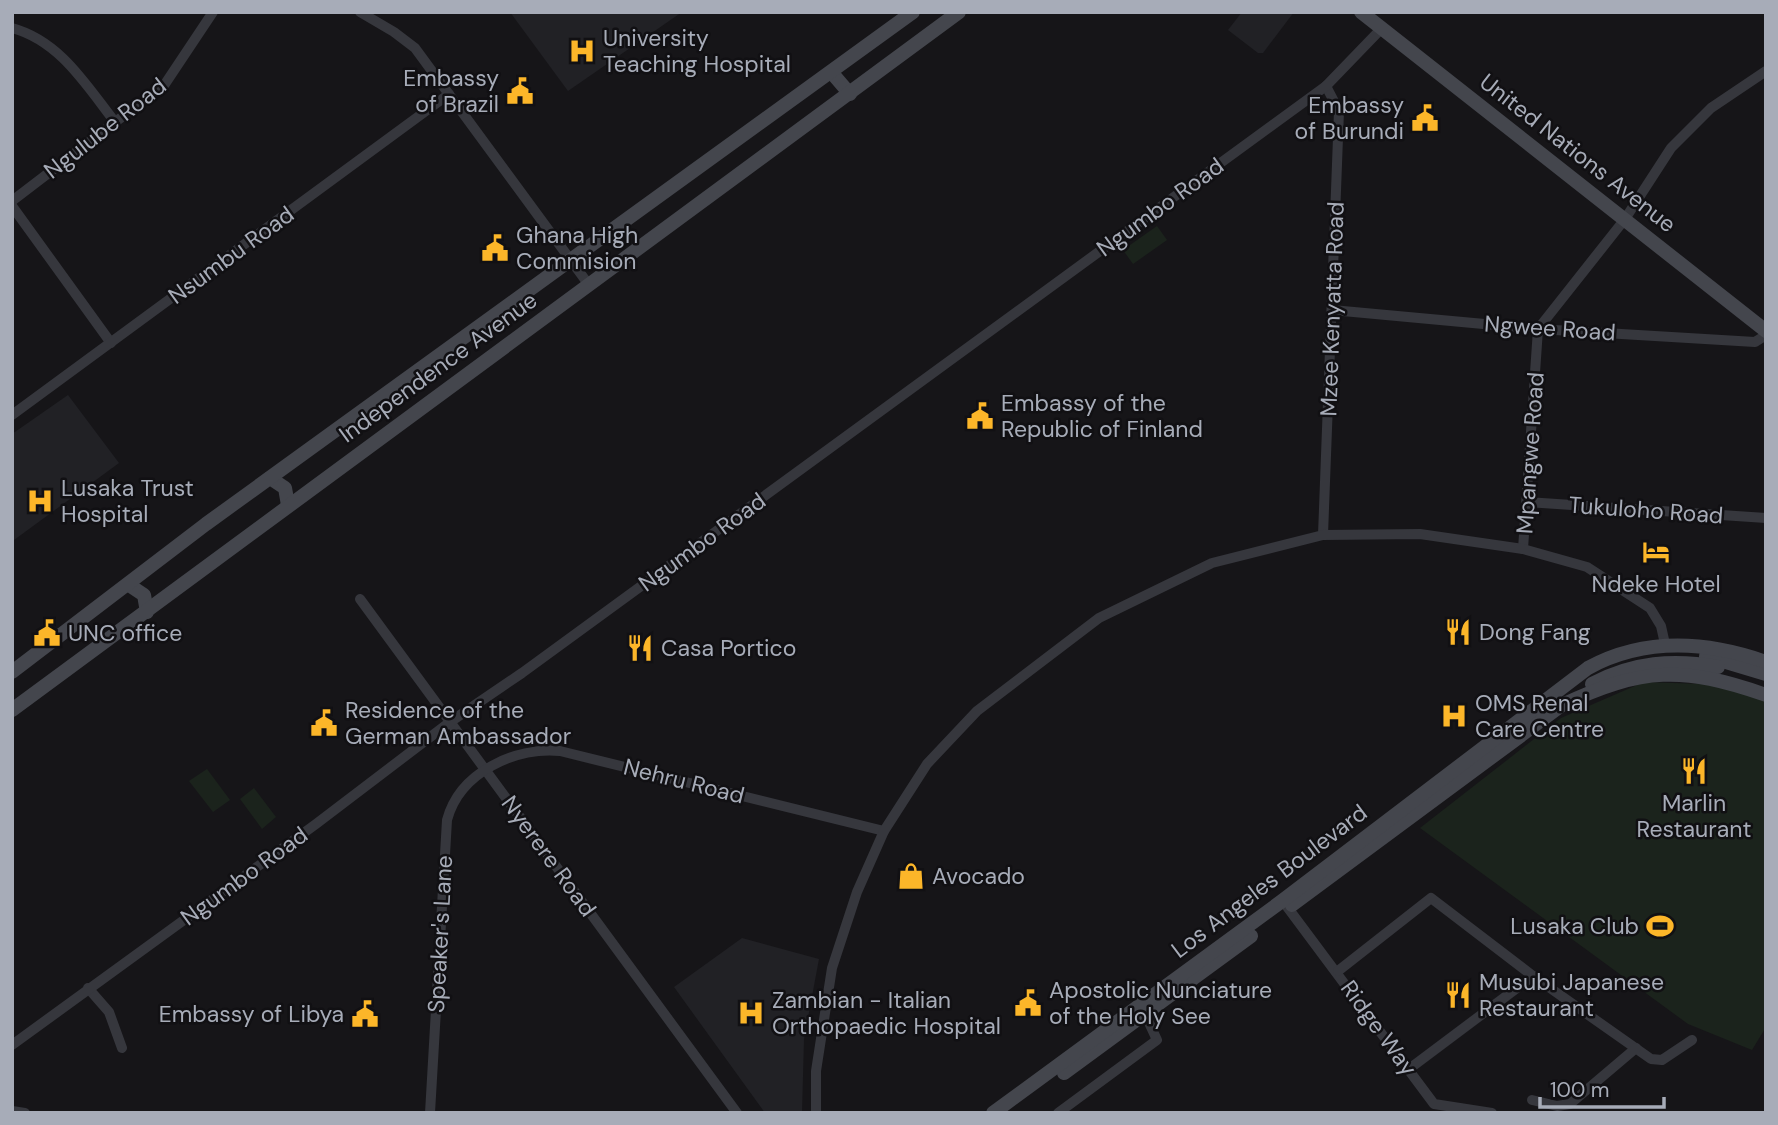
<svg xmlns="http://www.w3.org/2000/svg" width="1778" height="1125" font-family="'DM Sans',sans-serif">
	<rect width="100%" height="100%" fill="#161518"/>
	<g fill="#212125">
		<polygon points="510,12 682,12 568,91"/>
		<polygon points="1242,12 1294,12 1263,53 1258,53 1228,30"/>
		<polygon points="68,395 119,463 14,540 12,434"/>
		<polygon points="742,938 819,959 804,1039 802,1113 765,1113 674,987"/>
	</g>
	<g fill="#1b231c">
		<polygon points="1157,226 1167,240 1133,264 1123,250"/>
		<polygon points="1644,682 1732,685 1766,697 1766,1027 1752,1050 1688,1024 1420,828 1561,718"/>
		<polygon points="207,769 230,800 213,812 189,781"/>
		<polygon points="254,788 276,817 262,829 240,799"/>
	</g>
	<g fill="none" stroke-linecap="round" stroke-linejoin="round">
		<g stroke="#36373d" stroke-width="10">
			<polyline points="360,12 394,32 415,48 589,285"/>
			<path d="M12,28C60,41 86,85 115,122"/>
			<polyline points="12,201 165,84 213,12"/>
			<polyline points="12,206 111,343"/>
			<polyline points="1332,310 1538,329 1755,342 1766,335"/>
			<polyline points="12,415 449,94"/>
			<polyline points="1527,502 1766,518"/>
			<polyline points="1323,535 1339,111 1326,86"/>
			<polyline points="1523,549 1538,329 1625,219 1671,148 1711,108 1766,71"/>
			<polyline points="360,599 737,1113"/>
			<polyline points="1285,904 1434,1104 1492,1113"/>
			<polyline points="1338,971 1431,898 1533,976 1651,1059 1662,1060 1692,1040"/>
			<polyline points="88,988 109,1012 122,1048"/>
			<polyline points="12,1045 316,824 450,722 522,673 1326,86 1382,28"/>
			<polyline points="1409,1069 1533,976"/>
			<polyline points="1532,1100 1557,1106 1570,1104 1636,1048"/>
			<polyline points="12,1111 25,1113"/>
			<path d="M430,1113L447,820C460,772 515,747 560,751L884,831"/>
			<polyline points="816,1113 816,1071 832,968 857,892 884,831 927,764 977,711 1099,618 1212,563 1323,535 1420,534 1523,549 1587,567 1650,608 1661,626 1665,644"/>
			<polyline points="1058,1113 1157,1040 1145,1014"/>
		</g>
		<g stroke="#44464d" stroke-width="14">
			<polyline points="1361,12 1766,331"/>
			<polyline points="832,73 850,94"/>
			<polyline points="270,478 285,488 288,505"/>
			<polyline points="129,585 144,595 147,612"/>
			<polyline points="1706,656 1766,674"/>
			<polyline points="12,672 206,524 913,12"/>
			<path d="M1592,684C1633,662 1674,659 1718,667"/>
			<polyline points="12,710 959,12"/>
			<path d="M1292,905L1562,705C1643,667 1682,666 1766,695"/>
			<polyline points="1064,1073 1251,936"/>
			<path d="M993,1113L1282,901L1588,668C1645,637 1706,641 1766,662"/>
		</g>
	</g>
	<defs>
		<symbol id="hospital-bare" viewBox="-9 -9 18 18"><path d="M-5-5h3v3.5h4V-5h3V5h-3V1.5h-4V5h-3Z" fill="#fcb629" stroke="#111013" stroke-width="2.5" paint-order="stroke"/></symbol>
		<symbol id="civic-bare" viewBox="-9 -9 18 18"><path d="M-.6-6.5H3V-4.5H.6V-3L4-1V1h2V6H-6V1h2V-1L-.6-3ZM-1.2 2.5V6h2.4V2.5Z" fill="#fcb629" stroke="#111013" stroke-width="2.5" paint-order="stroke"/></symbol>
		<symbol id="hotel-bare" viewBox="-9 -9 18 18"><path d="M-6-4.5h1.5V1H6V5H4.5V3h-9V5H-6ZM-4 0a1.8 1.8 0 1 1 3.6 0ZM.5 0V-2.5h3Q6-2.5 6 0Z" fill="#fcb629" stroke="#111013" stroke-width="2.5" paint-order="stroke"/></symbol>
		<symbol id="restaurant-bare" viewBox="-9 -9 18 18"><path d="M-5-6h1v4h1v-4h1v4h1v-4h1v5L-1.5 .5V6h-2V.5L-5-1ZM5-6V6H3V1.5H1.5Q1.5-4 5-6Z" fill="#fcb629" stroke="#111013" stroke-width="2.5" paint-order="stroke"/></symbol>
		<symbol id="shop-bare" viewBox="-9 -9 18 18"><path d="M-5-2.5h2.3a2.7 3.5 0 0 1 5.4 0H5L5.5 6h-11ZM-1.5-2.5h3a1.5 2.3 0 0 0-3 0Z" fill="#fcb629" stroke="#111013" stroke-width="2.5" paint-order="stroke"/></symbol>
		<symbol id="stadium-bare" viewBox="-9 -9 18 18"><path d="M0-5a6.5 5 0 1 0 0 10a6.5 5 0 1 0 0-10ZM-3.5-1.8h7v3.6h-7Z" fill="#fcb629" stroke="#111013" stroke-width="2.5" paint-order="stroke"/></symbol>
	</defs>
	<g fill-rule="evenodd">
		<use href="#hospital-bare" x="563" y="32" width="38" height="38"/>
		<use href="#civic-bare" x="501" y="72" width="38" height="38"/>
		<use href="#civic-bare" x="1406" y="99" width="38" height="38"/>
		<use href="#civic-bare" x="476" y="229" width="38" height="38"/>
		<use href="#civic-bare" x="961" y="397" width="38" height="38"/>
		<use href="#hospital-bare" x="21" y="482" width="38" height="38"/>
		<use href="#hotel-bare" x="1637" y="533" width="38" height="38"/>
		<use href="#restaurant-bare" x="1439" y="613" width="38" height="38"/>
		<use href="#civic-bare" x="28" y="614" width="38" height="38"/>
		<use href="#restaurant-bare" x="621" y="629" width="38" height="38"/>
		<use href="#hospital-bare" x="1435" y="697" width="38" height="38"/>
		<use href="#civic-bare" x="305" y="704" width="38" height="38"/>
		<use href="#restaurant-bare" x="1675" y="752" width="38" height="38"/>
		<use href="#shop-bare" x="892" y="857" width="38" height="38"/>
		<use href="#stadium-bare" x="1641" y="907" width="38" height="38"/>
		<use href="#restaurant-bare" x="1439" y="976" width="38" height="38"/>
		<use href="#civic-bare" x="1009" y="984" width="38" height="38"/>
		<use href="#hospital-bare" x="732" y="994" width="38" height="38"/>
		<use href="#civic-bare" x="346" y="995" width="38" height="38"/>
	</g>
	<g text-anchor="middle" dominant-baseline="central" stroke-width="5" stroke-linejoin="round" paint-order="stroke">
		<g font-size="23" fill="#a7acb8" stroke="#111013" text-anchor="start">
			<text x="603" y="38">University<tspan x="603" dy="26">Teaching Hospital</tspan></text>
			<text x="499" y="78" text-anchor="end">Embassy<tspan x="499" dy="26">of Brazil</tspan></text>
			<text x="1404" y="105" text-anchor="end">Embassy<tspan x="1404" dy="26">of Burundi</tspan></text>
			<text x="516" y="235">Ghana High<tspan x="516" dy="26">Commision</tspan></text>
			<text x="1001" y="403">Embassy of the<tspan x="1001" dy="26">Republic of Finland</tspan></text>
			<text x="61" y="488">Lusaka Trust<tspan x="61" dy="26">Hospital</tspan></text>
			<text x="1656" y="584" text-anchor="middle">Ndeke Hotel</text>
			<text x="1479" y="632">Dong Fang</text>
			<text x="68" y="633">UNC office</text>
			<text x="661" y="648">Casa Portico</text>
			<text x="1475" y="703">OMS Renal<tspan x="1475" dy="26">Care Centre</tspan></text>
			<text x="345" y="710">Residence of the<tspan x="345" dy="26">German Ambassador</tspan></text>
			<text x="1694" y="803" text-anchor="middle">Marlin<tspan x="1694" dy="26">Restaurant</tspan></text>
			<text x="932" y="876">Avocado</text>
			<text x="1639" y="926" text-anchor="end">Lusaka Club</text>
			<text x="1479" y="982">Musubi Japanese<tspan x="1479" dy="26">Restaurant</tspan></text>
			<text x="1049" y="990">Apostolic Nunciature<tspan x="1049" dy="26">of the Holy See</tspan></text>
			<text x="772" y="1000">Zambian - Italian<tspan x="772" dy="26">Orthopaedic Hospital</tspan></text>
			<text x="344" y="1014" text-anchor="end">Embassy of Libya</text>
		</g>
		<g font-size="23" fill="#a7acb8" stroke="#111013">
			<text transform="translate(105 128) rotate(-38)">Ngulube Road</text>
			<text transform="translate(1578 153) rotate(38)">United Nations Avenue</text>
			<text transform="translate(1160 207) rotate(-36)">Ngumbo Road</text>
			<text transform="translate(231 255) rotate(-36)">Nsumbu Road</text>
			<text transform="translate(1332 309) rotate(-88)">Mzee Kenyatta Road</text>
			<text transform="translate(1550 328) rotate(4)">Ngwee Road</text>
			<text transform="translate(438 367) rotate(-36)">Independence Avenue</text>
			<text transform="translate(1530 453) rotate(-86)">Mpangwe Road</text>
			<text transform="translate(1646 510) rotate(4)">Tukuloho Road</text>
			<text transform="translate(702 542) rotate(-36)">Ngumbo Road</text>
			<text transform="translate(684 781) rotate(14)">Nehru Road</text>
			<text transform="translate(549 856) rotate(54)">Nyerere Road</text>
			<text transform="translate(244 876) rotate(-36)">Ngumbo Road</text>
			<text transform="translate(1269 881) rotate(-37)">Los Angeles Boulevard</text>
			<text transform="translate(440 934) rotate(-87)">Speaker's Lane</text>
			<text transform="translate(1379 1028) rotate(54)">Ridge Way</text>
		</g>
	</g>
	<rect width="1778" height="1125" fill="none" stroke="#a7acb8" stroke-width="28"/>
	<path d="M1540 1097v10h124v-10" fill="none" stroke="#a7acb8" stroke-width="3.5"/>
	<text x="1550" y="1097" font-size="21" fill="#a7acb8" stroke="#111013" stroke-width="5" paint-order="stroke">100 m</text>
</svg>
